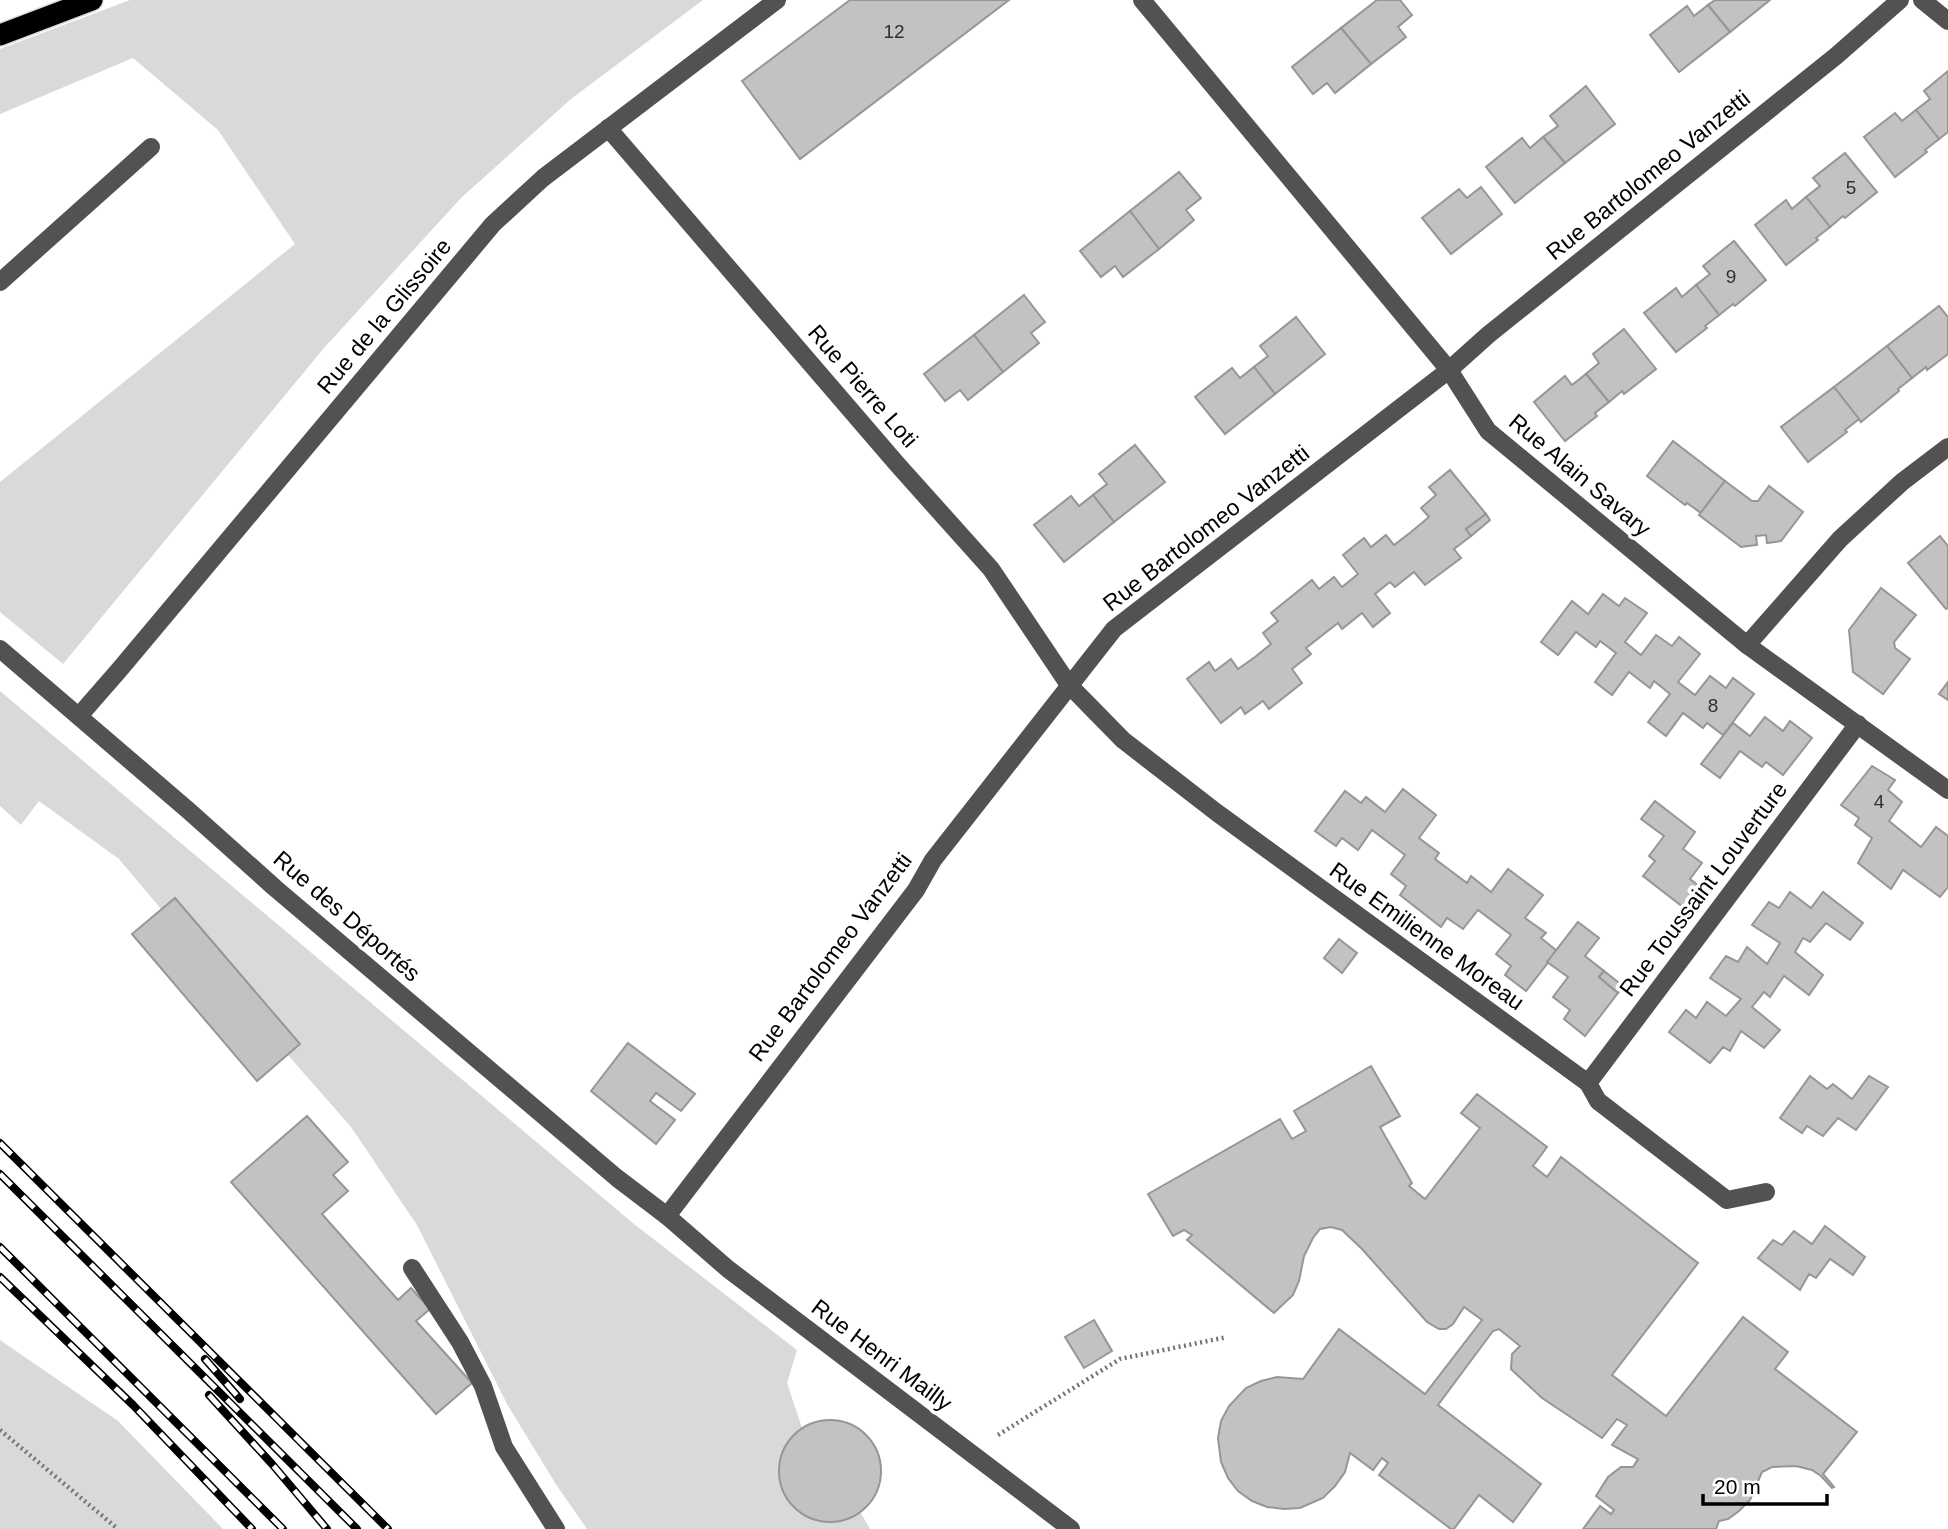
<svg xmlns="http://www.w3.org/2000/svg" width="1948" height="1529" font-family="Helvetica,sans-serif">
	<rect width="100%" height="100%" fill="#fff"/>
	<g fill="#d9d9d9">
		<polygon points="130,0 703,0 571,99 461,198 324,348 63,664 0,612 0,482 295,244 218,130 133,58 0,114 0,49"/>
		<path d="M0,691L634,1224L797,1350L787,1383L802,1428C747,1469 797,1529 861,1513L870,1529H587L557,1486L507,1404L417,1225L351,1127L287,1054L175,898L161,909L119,859L39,801L21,825L0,806Z"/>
		<polygon points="0,1340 118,1421 223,1529 0,1529"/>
	</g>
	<g fill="#c2c2c2" stroke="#969696" stroke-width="2">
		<polygon points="850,0 1009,0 800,159 742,81"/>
		<polygon points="1377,0 1400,0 1412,15 1398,27 1406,37 1371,64 1341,28"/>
		<polygon points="1715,0 1770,0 1730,32 1708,5"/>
		<polygon points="1708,5 1730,32 1679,72 1650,35 1687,6 1694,16"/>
		<polygon points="1341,28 1371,64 1335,93 1327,83 1313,94 1292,67"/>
		<polygon points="1948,71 1948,132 1939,139 1916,110 1930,99 1924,91"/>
		<polygon points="1586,86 1615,124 1565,163 1543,137 1558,126 1550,116"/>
		<polygon points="1916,110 1939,139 1925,150 1927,152 1895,177 1864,137 1895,113 1902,121"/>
		<polygon points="1543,137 1565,163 1515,203 1486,167 1522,138 1530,148"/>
		<polygon points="1845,153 1877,192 1845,218 1843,216 1830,227 1806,197 1820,186 1813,178"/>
		<polygon points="1179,172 1201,198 1186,210 1194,220 1159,249 1130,211"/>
		<polygon points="1481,187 1502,214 1451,254 1422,218 1459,189 1467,198"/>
		<polygon points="1806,197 1830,227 1816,238 1818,240 1786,265 1755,225 1786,200 1792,209"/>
		<polygon points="1130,211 1159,249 1123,277 1115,266 1101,277 1080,251"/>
		<polygon points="1734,241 1766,280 1735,306 1733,304 1719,315 1696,285 1710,274 1703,266"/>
		<polygon points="1696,285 1719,315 1705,326 1707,328 1676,352 1644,313 1676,288 1682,297"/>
		<polygon points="1024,295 1045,322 1031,333 1039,343 1003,372 974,335"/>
		<polygon points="1939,306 1948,317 1948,354 1927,370 1926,367 1912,378 1887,346"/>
		<polygon points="1296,317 1325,354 1275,394 1254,367 1268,356 1260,346"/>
		<polygon points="1624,329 1656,369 1624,394 1622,391 1609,402 1586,374 1599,363 1593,354"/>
		<polygon points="974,335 1003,372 968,400 960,390 945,401 924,374"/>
		<polygon points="1887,346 1912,378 1898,389 1899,391 1861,422 1834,387"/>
		<polygon points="1254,367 1275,394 1225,434 1195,397 1232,368 1240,378"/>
		<polygon points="1586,374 1609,402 1595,413 1597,416 1565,441 1534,402 1565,376 1572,385"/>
		<polygon points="1834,387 1859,419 1845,430 1847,432 1808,462 1781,427"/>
		<polygon points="1673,441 1725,481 1701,513 1687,503 1685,505 1647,476"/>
		<polygon points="1135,445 1165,482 1114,522 1093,495 1107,484 1099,474"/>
		<polygon points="1450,470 1486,514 1466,529 1471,536 1454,549 1461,558 1425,585 1414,572 1395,587 1390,582 1375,594 1390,613 1373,627 1362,613 1342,629 1338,623 1306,648 1311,654 1292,669 1302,683 1269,709 1263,701 1245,714 1241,707 1221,723 1187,679 1209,662 1215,671 1231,659 1238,669 1255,657 1271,644 1263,633 1278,621 1271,613 1312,580 1319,589 1334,577 1342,587 1358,574 1343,555 1364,538 1371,547 1386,535 1394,545 1411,532 1429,517 1421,508 1436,495 1429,487"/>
		<polygon points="1725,481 1752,501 1758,501 1769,486 1803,512 1781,541 1767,543 1766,535 1756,536 1757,545 1741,547 1699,515"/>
		<polygon points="1093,495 1114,522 1064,562 1034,525 1071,496 1079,506"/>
		<polygon points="1486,514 1490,520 1471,536 1466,529"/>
		<polygon points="1940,536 1948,546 1948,608 1946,609 1908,563"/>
		<polygon points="1881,588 1916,615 1894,642 1895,648 1910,659 1883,694 1853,672 1849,630"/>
		<polygon points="1603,594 1619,606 1625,598 1647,613 1625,642 1641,655 1656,635 1672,646 1679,637 1700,654 1678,682 1695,695 1710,676 1726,688 1733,678 1754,694 1723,735 1707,723 1703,728 1683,713 1666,736 1648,722 1670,694 1654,681 1650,688 1629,672 1612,695 1595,682 1616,653 1600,641 1596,647 1576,632 1558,655 1541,642 1572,601 1588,614"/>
		<polygon points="1948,682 1948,700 1939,694"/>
		<polygon points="1765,717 1783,731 1790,721 1812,738 1783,775 1766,762 1762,767 1740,751 1720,778 1701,764 1733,723 1750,736"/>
		<polygon points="1872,766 1895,780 1888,790 1902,802 1889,821 1921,847 1936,827 1948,836 1948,887 1940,897 1903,870 1891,889 1858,863 1872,838 1855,825 1859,818 1841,805"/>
		<polygon points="1403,789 1436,815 1419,838 1439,853 1435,859 1467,883 1471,876 1491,892 1508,869 1543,895 1525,918 1546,933 1541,938 1557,951 1526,991 1505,975 1511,966 1496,954 1511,935 1478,910 1463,929 1447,918 1441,927 1400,895 1406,886 1391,874 1405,855 1372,830 1358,850 1342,838 1336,846 1315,831 1345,791 1361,803 1366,797 1385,812"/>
		<polygon points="1655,801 1695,832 1683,849 1702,863 1690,879 1699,886 1683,907 1643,876 1655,861 1649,856 1664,836 1641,819"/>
		<polygon points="1790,892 1811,908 1823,892 1863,923 1850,940 1826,923 1810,942 1803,938 1795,952 1823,975 1809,995 1784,976 1770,997 1764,992 1752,1007 1780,1030 1764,1048 1741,1031 1730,1051 1723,1047 1710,1063 1669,1032 1686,1010 1696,1018 1707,1002 1726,1016 1741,999 1710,978 1726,956 1738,962 1747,947 1767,964 1780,943 1752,925 1769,902 1779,908"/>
		<polygon points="175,898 300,1044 257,1081 132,934"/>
		<polygon points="1578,922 1599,938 1585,956 1604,971 1599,977 1618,993 1585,1036 1564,1019 1570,1010 1553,997 1568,977 1547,962"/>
		<polygon points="1339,939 1357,953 1342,973 1324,958"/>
		<polygon points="1604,971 1623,986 1618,993 1599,977"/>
		<polygon points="628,1043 695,1094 681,1111 656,1093 650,1101 675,1120 656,1144 591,1091"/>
		<polygon points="1371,1066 1400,1116 1380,1127 1412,1183 1409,1186 1425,1199 1480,1128 1461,1113 1477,1094 1547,1147 1533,1166 1547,1177 1561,1157 1698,1263 1612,1375 1666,1416 1743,1317 1788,1352 1775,1369 1857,1432 1823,1474 1834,1487 1832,1488 1821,1476 1812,1470 1796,1466 1772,1467 1762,1472 1750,1500 1739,1511 1728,1519 1719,1521 1716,1529 1583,1529 1600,1506 1611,1514 1614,1510 1596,1496 1608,1477 1621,1467 1633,1467 1638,1459 1612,1445 1627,1425 1617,1419 1602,1438 1542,1398 1511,1369 1512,1354 1520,1346 1499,1329 1493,1331 1438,1405 1541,1484 1513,1522 1479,1495 1454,1529 1451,1529 1379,1475 1388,1463 1382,1458 1373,1470 1350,1453 1345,1472 1335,1486 1323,1498 1300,1508 1284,1509 1267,1507 1252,1501 1238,1491 1228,1478 1221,1462 1218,1438 1221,1421 1229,1406 1246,1388 1261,1381 1277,1377 1303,1379 1339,1329 1425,1394 1482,1320 1464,1307 1453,1324 1446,1329 1439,1329 1427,1322 1362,1249 1342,1230 1331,1227 1320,1229 1313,1238 1304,1256 1299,1281 1293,1295 1274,1313 1187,1240 1192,1235 1184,1230 1173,1236 1148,1194 1280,1119 1292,1139 1306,1131 1294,1111"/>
		<polygon points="1810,1076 1827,1089 1833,1084 1852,1099 1869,1076 1888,1087 1856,1130 1838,1118 1823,1136 1807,1126 1802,1133 1780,1118"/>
		<polygon points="307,1116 348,1162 333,1175 348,1191 322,1214 398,1300 411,1288 430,1309 416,1321 472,1383 436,1414 231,1182"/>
		<polygon points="1825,1226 1865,1257 1853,1275 1830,1259 1816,1278 1809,1274 1800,1290 1758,1258 1773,1240 1782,1245 1794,1231 1812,1244"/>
		<polygon points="1094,1320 1112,1351 1084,1368 1065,1337"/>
		<circle cx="830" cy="1471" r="51"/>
	</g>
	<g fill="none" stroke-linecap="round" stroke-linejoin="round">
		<defs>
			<polyline id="highway" points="0,35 92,0"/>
		</defs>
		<use href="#highway" stroke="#dbdbdb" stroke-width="24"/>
		<g stroke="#747474" stroke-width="4.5" stroke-dasharray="2 3.5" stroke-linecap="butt">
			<polyline points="0,1430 118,1529"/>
			<polyline points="998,1435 1120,1359 1227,1337"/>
		</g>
		<g stroke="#525252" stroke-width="18">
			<polyline points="1142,0 1449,370 1488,431 1747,645 1948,790"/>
			<polyline points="1922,0 1948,21"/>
			<polyline points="608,128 897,464 991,569 1069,685 1123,740 1216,812 1588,1083 1598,1101 1727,1200 1766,1192"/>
			<polyline points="0,282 151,147"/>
			<polyline points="1747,645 1840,539 1902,482 1948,447"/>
			<polyline points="0,649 189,811 275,888 617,1178 667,1216 728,1269 1071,1529"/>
			<polyline points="79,716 120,669 493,224 543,178 777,0"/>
			<polyline points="1588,1083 1858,724"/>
			<polyline points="667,1216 916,890 933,860 1114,629 1449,370 1488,335 1836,56 1900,0"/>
			<polyline points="412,1268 460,1342 483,1386 504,1447 556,1529"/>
		</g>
		<use href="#highway" stroke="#000" stroke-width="21"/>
		<defs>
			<g id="rail">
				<polyline points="0,1143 388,1529"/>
				<polyline points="0,1174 357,1529"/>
				<polyline points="0,1247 283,1529"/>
				<polyline points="0,1277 133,1405 252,1529"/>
				<polyline points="205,1359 240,1399"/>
				<polyline points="209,1395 272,1464 327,1529"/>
			</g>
		</defs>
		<use href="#rail" stroke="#000" stroke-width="8"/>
		<use href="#rail" stroke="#fff" stroke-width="5" stroke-dasharray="16" stroke-linecap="butt"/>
	</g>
	<g text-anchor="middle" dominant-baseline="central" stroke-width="7" stroke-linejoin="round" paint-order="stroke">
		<g font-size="19" fill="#303030">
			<text x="894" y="31">12</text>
			<text x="1851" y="187">5</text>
			<text x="1731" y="276">9</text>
			<text x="1713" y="705">8</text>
			<text x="1879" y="801">4</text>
		</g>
		<g font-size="23" fill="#000" stroke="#fff">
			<text transform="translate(1648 175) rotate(-39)">Rue Bartolomeo Vanzetti</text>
			<text transform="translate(384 316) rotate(-50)">Rue de la Glissoire</text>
			<text transform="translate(863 386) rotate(49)">Rue Pierre Loti</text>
			<text transform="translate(1580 475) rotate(40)">Rue Alain Savary</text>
			<text transform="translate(1206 528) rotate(-38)">Rue Bartolomeo Vanzetti</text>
			<text transform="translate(1703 889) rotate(-53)">Rue Toussaint Louverture</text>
			<text transform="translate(347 916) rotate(41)">Rue des Déportés</text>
			<text transform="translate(1427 936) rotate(36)">Rue Emilienne Moreau</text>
			<text transform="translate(830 957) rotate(-53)">Rue Bartolomeo Vanzetti</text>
			<text transform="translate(882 1355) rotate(37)">Rue Henri Mailly</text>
		</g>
	</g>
	<path d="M1703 1494v10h124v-10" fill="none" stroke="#000000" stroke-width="3.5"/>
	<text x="1714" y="1494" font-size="21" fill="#000000" stroke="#ffffff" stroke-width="5" paint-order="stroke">20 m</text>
</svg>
